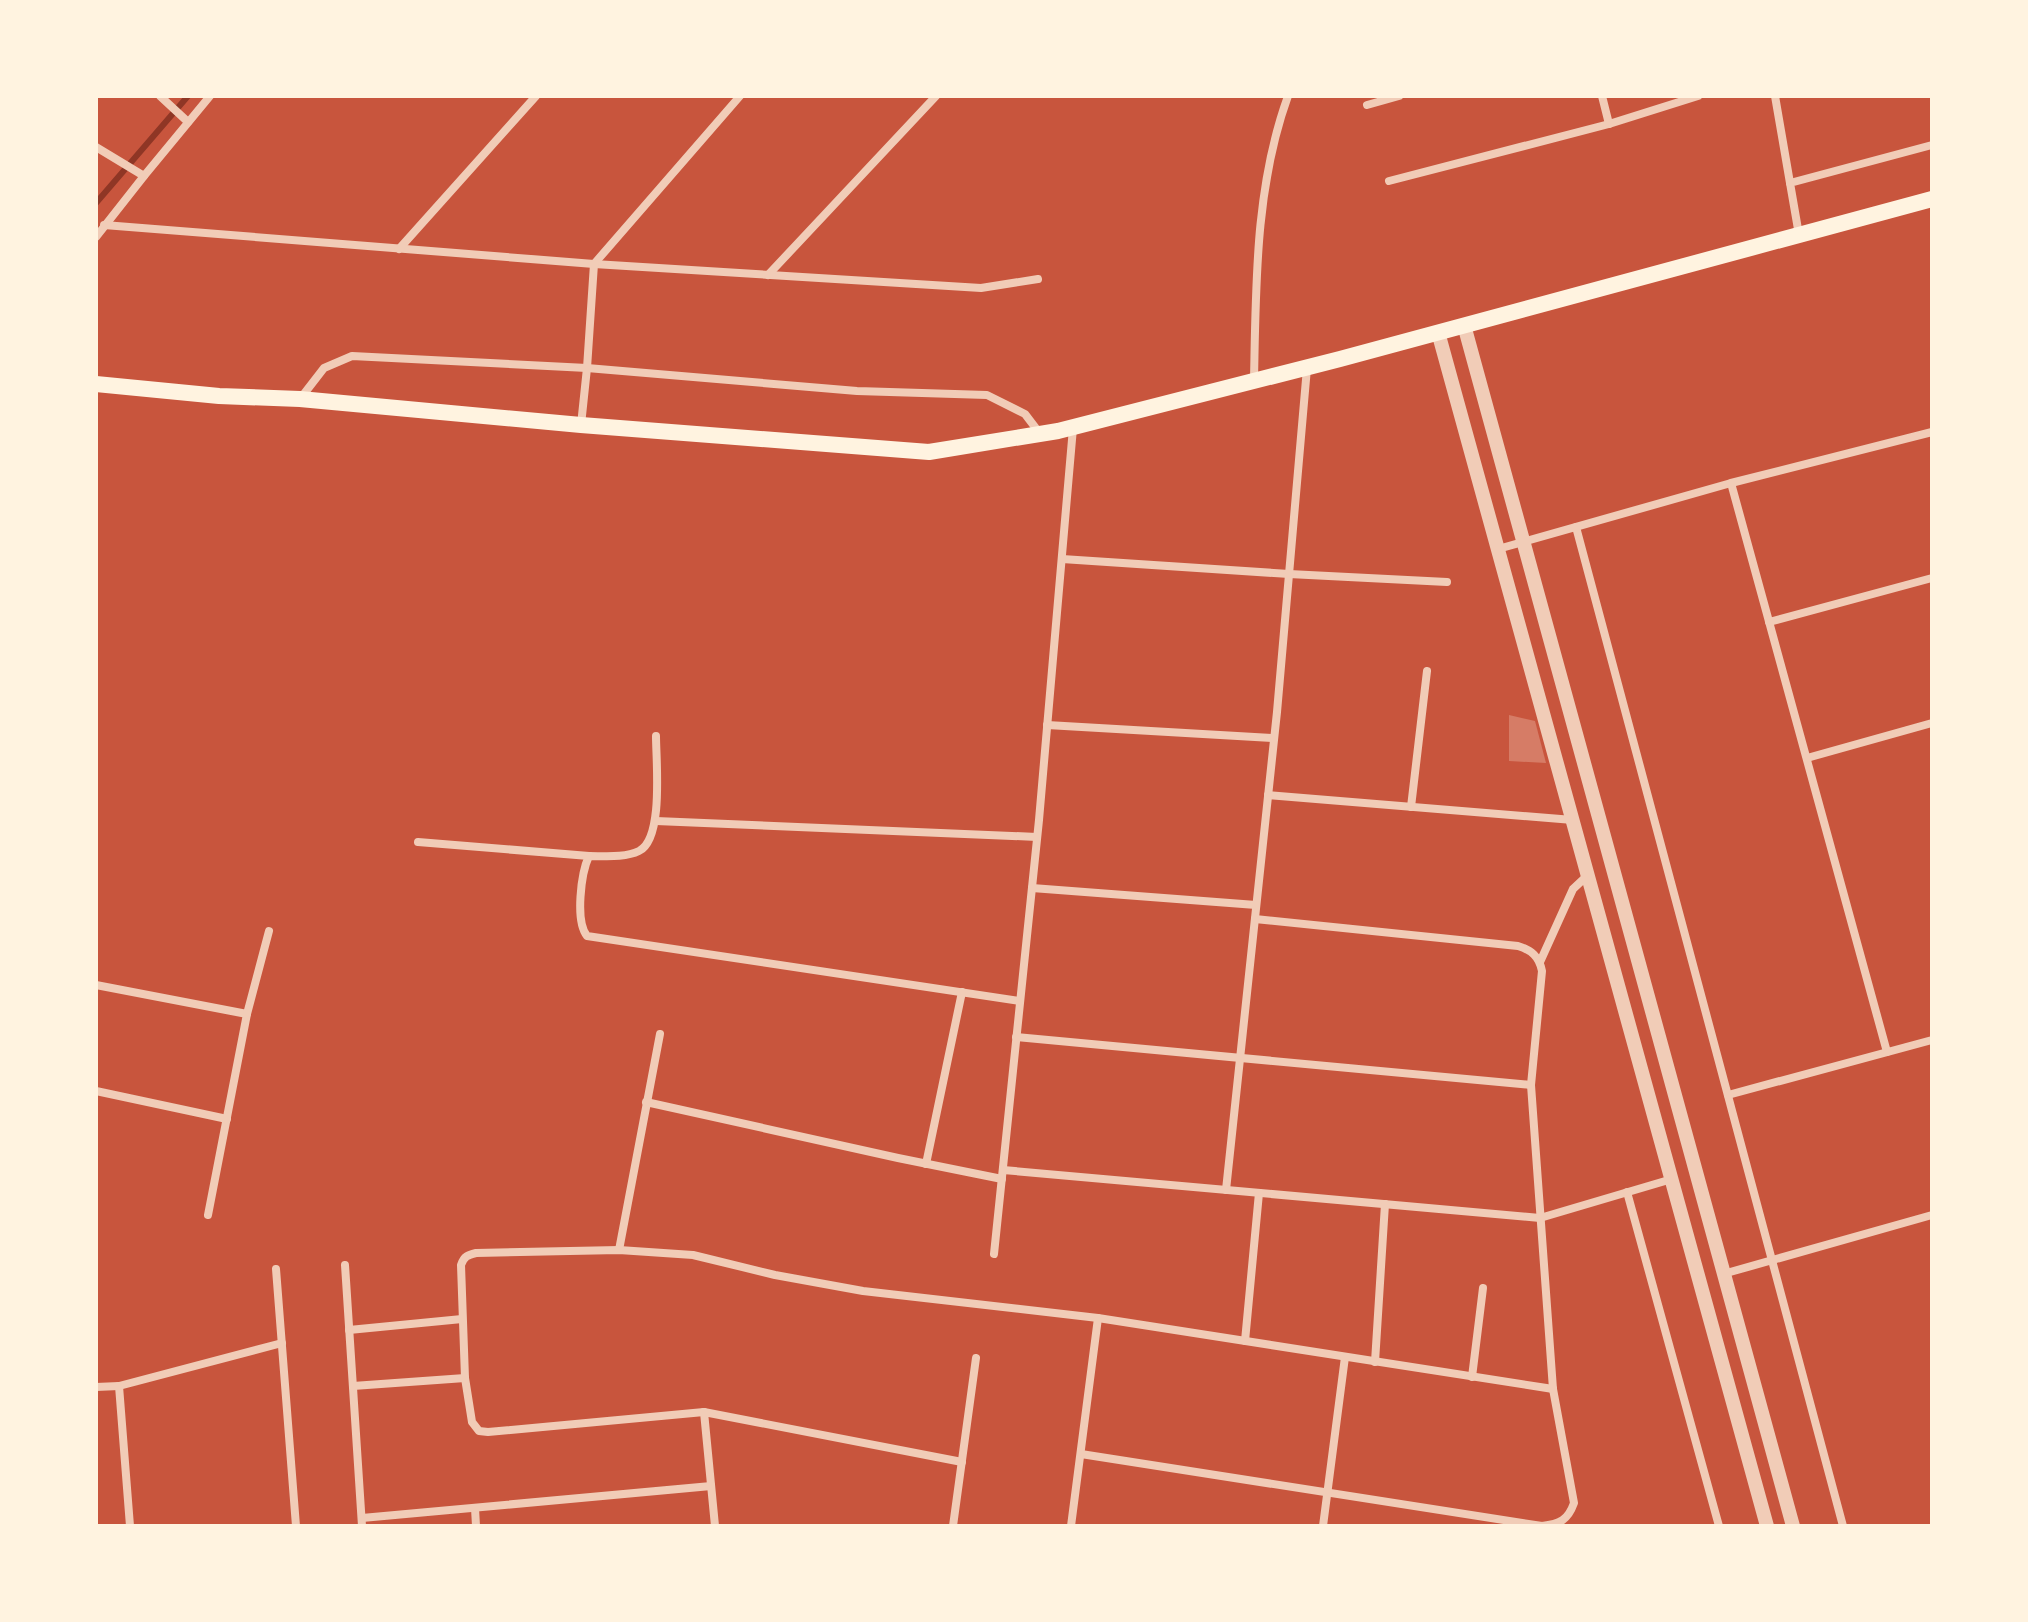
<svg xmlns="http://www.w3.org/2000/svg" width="2028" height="1622" font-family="'Source Sans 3',sans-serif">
	<rect width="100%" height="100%" fill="#c8553d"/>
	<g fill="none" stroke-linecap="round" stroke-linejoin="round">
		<polyline stroke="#8f3625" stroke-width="6" points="96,203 188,96"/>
	</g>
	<polygon fill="#d67c66" points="1509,715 1535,721 1546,763 1509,761"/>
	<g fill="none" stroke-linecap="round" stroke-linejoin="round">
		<g stroke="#f1ccb7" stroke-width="8">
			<polyline points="160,96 188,122"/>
			<polyline points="1602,96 1609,124"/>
			<polyline points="1775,96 1790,183"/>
			<polyline points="1367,105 1399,96"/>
			<polyline points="96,147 144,176"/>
			<polyline points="1389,181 1609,124 1698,96"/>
			<polyline points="104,225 594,264 981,288 1038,279"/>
			<polyline points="1799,235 1790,183 1932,145"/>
			<polyline points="96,237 144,176 210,96"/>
			<polyline points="399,249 536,96"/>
			<polyline points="768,275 936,96"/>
			<path d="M1254,380C1256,285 1255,187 1288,96"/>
			<polyline points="300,399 324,368 352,356 587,368 857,391 987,395 1025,414 1041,435"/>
			<polyline points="581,425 587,368 594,264 740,96"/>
			<polyline points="1731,483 1887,1052"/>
			<polyline points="1576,527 1843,1526"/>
			<polyline points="1498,549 1731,483 1932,432"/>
			<polyline points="1062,559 1289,574 1447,582"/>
			<polyline points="1769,622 1932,578"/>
			<polyline points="1047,725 1274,738"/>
			<path d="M656,736C656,761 664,839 639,851C625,858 605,856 589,856C581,873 575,921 587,936L1020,1001"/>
			<polyline points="1807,758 1932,723"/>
			<polyline points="1268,795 1573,820"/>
			<polyline points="1411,807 1427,671"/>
			<polyline points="656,821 1037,837"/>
			<polyline points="418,842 589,856"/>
			<polyline points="1032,888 1256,905"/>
			<polyline points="1540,962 1573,889 1588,875"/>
			<polyline points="96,985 247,1014"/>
			<polyline points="1016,1037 1531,1085"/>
			<polyline points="96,1091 227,1119"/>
			<polyline points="1728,1095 1932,1040"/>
			<polyline points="646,1102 898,1158 1002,1179"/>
			<polyline points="926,1164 962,992"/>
			<polyline points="1003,1170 1540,1218 1672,1179"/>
			<polyline points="1226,1190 1277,712 1307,368"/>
			<polyline points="1627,1192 1719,1526"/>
			<polyline points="208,1215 247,1014 269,931"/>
			<polyline points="619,1250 660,1034"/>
			<polyline points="994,1254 1039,820 1073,428"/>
			<polyline points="345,1265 362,1526"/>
			<polyline points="276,1269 296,1526"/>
			<polyline points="1723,1274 1932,1215"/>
			<polyline points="349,1330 462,1319"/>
			<polyline points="1245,1341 1259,1193"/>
			<polyline points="1375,1362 1385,1204"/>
			<polyline points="1472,1377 1483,1288"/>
			<polyline points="119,1386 130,1526"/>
			<polyline points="353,1386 465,1378"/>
			<polyline points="96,1387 119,1386 282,1343"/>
			<polyline points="704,1412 715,1526"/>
			<path d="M1081,1454L1542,1526C1560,1524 1568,1520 1574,1503L1553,1389L1531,1085L1542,971C1539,956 1531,950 1518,946L1255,919"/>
			<path d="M962,1462L704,1412L488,1432L479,1431L472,1422L465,1378L461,1265C464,1256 468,1255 476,1253L619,1250L693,1255L775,1275L863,1291L1098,1318L1553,1389"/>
			<polyline points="475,1508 476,1526"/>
			<polyline points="362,1518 711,1486"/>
			<polyline points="953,1526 976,1358"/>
			<polyline points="1071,1526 1098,1318"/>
			<polyline points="1323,1526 1345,1357"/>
		</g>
		<g stroke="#f1ccb7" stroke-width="14">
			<polyline points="1464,325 1793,1526"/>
			<polyline points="1438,332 1767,1526"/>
		</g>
		<polyline stroke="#fff3e0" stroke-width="16" points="96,384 219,396 300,399 581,425 929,452 1058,431 1340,359 1932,199"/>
	</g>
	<rect width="2028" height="1622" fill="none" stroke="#fff3e0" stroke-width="196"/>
</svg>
